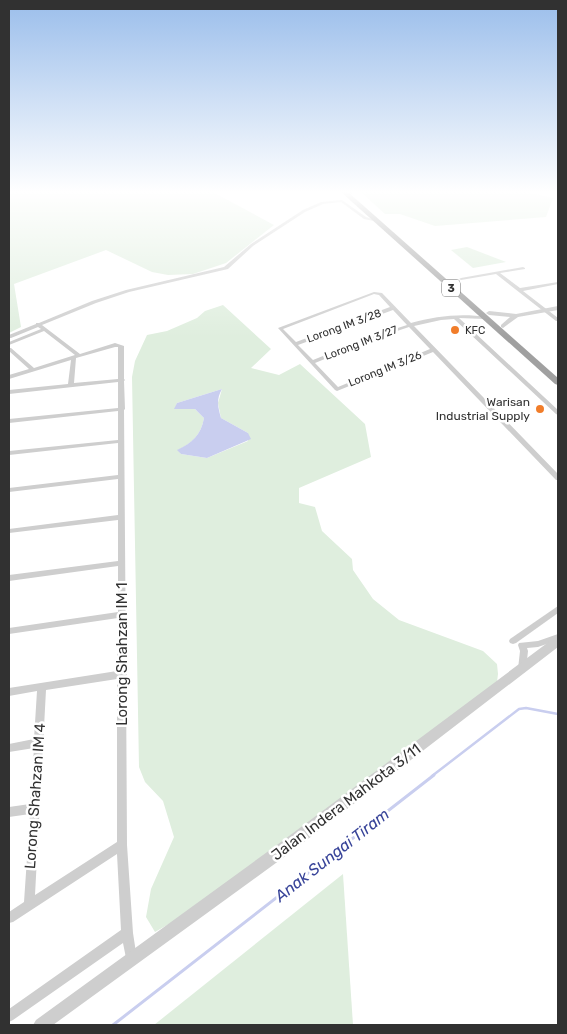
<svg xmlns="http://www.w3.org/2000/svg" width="567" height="1034" font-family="Rubik,sans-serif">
	<rect width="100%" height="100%" fill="#fff"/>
	<g fill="#dfeede" fill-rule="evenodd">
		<polygon points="9,192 213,192 274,225 226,263 193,274 168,275 152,272 106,250 14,284 21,327 9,333"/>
		<polygon points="361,192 528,192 553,198 546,217 435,226 400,214 385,214"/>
		<polygon points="467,247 506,262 473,268 451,250"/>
		<path d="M223,305L271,349L251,368L279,375L300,364L365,424L371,457L299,488V503L315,507L322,531L352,559L353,570L373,599L399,620L483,651L497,664L498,674L496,690L216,897L155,932L146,917L151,889L174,837L163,801L145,782L139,767L132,377L135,361L147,335L167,331L197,318L205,311ZM222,389L218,403L221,418L248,433V441L207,458L181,454L178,450C192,443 201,435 204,418L195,409H175L177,403Z"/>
		<polygon points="343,874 353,1025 154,1025"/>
	</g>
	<path fill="#c9ceef" d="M222,389C216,399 218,407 221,418L248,433L251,439L207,458L181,454L177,450C192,443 201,435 204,418L195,409H174L177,403Z"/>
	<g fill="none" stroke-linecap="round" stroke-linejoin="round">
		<polyline stroke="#c9ceef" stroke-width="2.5" points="432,776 519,709 526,708 558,714"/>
		<polyline stroke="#c9ceef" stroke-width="3" points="113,1025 434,775"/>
		<g fill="#cecece" fill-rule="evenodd">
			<polygon points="350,192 354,192 351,194"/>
			<path d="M342,200L366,217L376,220L374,221L364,219L341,202L323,204L305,212L253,246L228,269L129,292L96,303L42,325L80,354L115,343L124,346V379L125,380L124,381L125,409L124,410L126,671L127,674L126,677L127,845L133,933L137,959L135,963L131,965L127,963L123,943L13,1020L9,1022V1009L121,930L117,854L13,922L9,923V912L24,902L30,814L9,817V807L30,804L34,748L9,752V744L34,739L37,691L9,696V688L117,671L118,618L9,634V628L118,612V566L9,581V575L118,561V520L9,533V529L118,515V479L9,492V488L118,475V443L9,455V451L118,440V411L9,423V419L118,408V382L9,394V390L68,384L71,360L9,379V375L29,369L9,351V348H11L34,368L75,355L44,331L9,345V342L41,329L38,327L11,338H9V335L36,324V323H39L92,301L126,290L224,267L251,244L303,210L321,202ZM115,347H118V379L74,383L76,358ZM117,679V842L35,895L46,690Z"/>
			<polygon points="523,267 525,268 525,269 500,273 520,288 558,282 558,284 523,291 558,318 558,321 556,321 496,274 461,280 459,279 461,278"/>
			<path d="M374,292L382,293L411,323C436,316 461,313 487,317V319H485L459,318L558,410V415L556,414L454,319L441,320L414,326L558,474V480H556L433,352L337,391L335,390L278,328ZM374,294L379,295L390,307L296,342L283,329ZM393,310L407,325L373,336L313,360L298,345ZM409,327L430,349L338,387L315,363L376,338Z"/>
			<polygon points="558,606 558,613 516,643 513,644 510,643 509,641 510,639"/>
			<polygon points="558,634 558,640 538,647 527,648 528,651 526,669 525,672 522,673 519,672 518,669 520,651 518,645 519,643 538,641"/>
		</g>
		<g fill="#cecece" fill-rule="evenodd">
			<polygon points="558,306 558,310 518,317 503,328 501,327 501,325 510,317 489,315 486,313 489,311 516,314"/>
			<polygon points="558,637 558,647 291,852 53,1025 33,1025 36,1020 281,842 554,638"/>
		</g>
		<polygon fill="#a0a0a0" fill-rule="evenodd" points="341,192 348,192 558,378 558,385 555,384"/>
	</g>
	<linearGradient id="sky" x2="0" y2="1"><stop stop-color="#9bbeeb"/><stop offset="0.57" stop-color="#fff"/><stop offset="1" stop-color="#fff" stop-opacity="0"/></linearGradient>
	<rect width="567" height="337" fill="url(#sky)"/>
	<g fill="#f17d2a" stroke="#fff" stroke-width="2">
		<circle cx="455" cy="330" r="5"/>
		<circle cx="540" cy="409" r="5"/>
	</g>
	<g text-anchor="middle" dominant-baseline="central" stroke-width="5" stroke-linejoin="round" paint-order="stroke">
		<rect fill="#fff" stroke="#6f6f6f" stroke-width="1" x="442" y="279.5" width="18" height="17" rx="4"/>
		<g font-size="11" font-weight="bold" fill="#313131">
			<text x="451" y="288">3</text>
		</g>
		<g font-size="11" fill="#313131" stroke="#fff">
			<text transform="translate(344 326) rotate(-20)">Lorong IM 3/28</text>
			<text transform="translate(361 343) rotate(-21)">Lorong IM 3/27</text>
			<text transform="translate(385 369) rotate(-22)">Lorong IM 3/26</text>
		</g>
		<g font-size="11" fill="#313131" stroke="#fff" text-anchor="start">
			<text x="465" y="330">KFC</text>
		</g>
		<g font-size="12" fill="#313131" stroke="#fff" text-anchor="end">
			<text x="530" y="402">Warisan<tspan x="530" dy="14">Industrial Supply</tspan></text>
		</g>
		<g font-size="15" fill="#313131" stroke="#fff">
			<text transform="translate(122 654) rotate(-90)">Lorong Shahzan IM 1</text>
			<text transform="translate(35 796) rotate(-86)">Lorong Shahzan IM 4</text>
			<text transform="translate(346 802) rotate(-37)">Jalan Indera Mahkota 3/11</text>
		</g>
		<g font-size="16" font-style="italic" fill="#384499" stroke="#fff">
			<text transform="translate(332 855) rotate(-38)">Anak Sungai Tiram</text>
		</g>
	</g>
	<rect width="567" height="1034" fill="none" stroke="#313131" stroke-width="20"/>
</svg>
